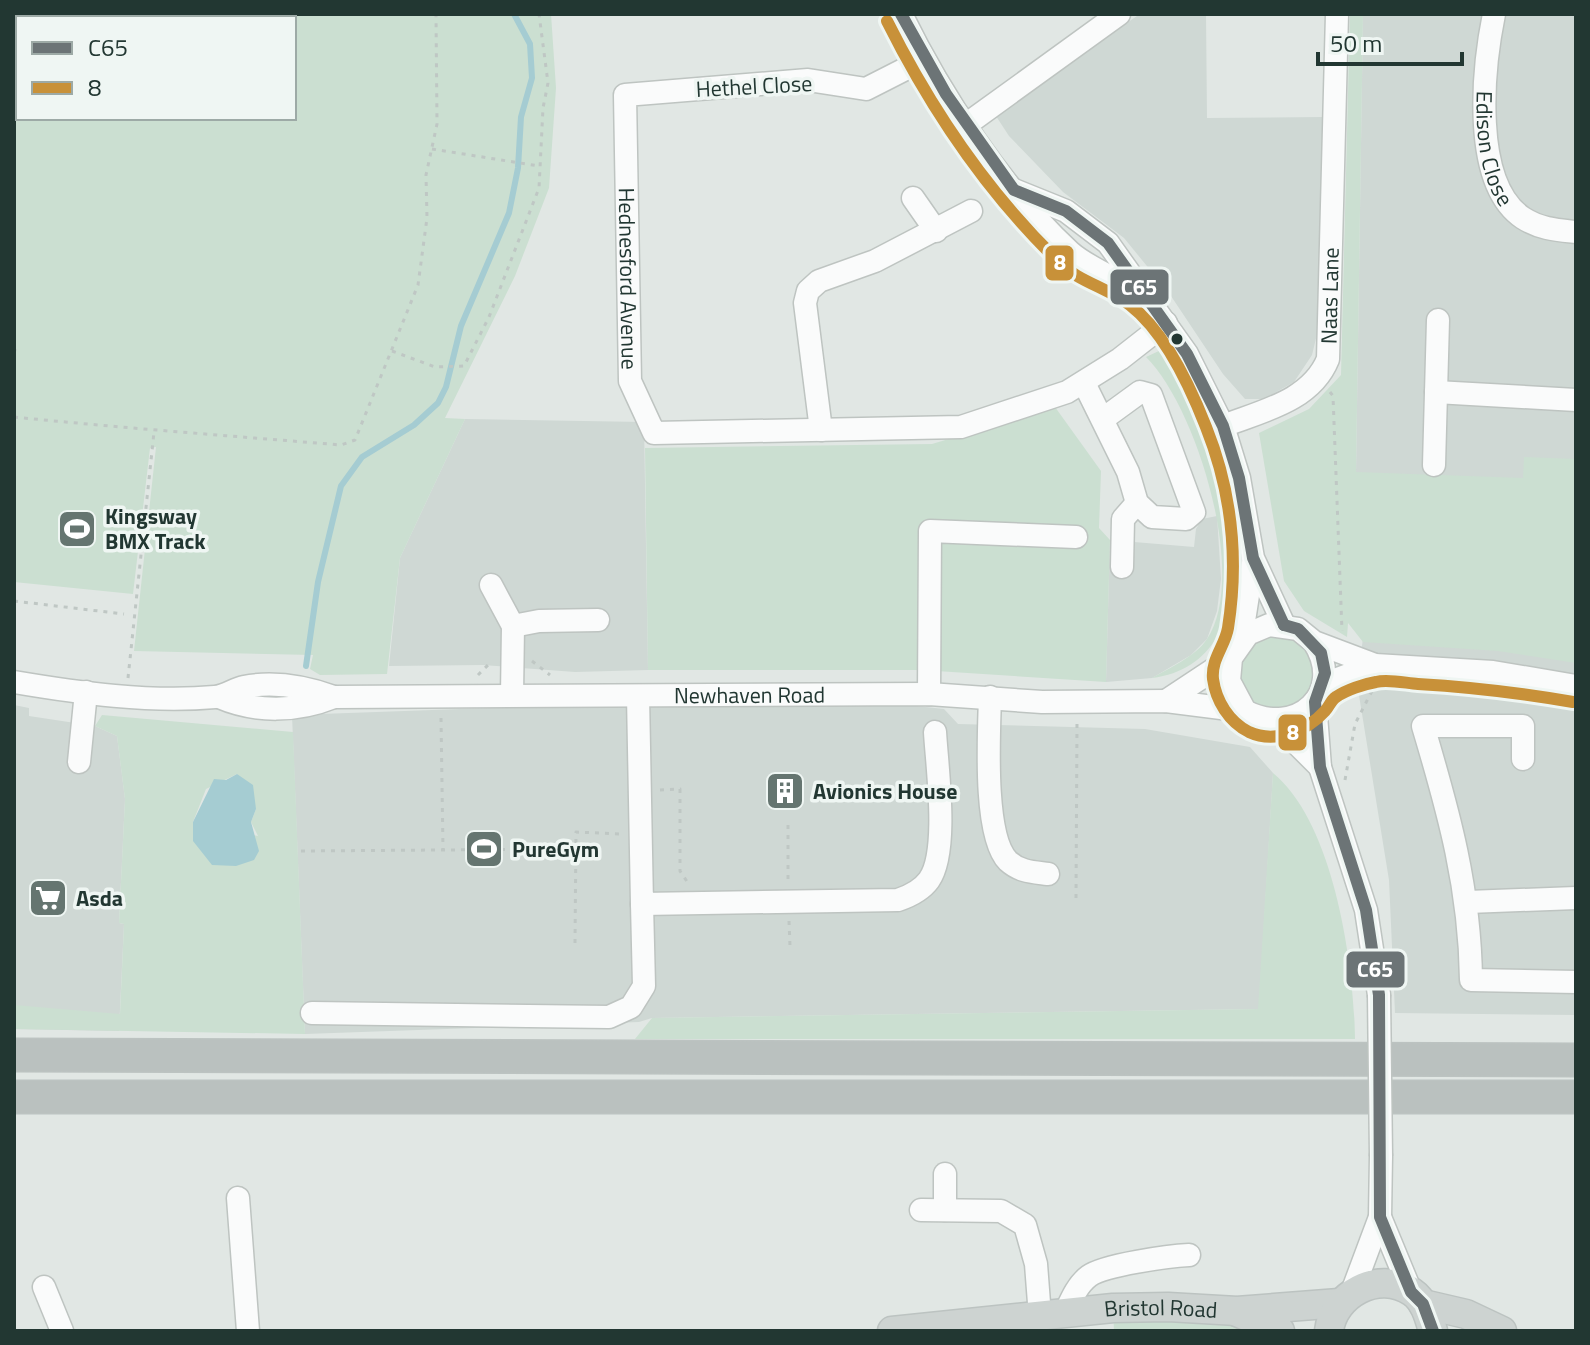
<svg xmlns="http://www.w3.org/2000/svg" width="1590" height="1345" font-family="'Titillium Web',sans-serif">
	<rect width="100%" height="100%" fill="#e1e7e4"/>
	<g fill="#cfd8d4">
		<polygon points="1140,14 1206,14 1207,118 1323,117 1318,330 1312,355 1294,382 1264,399 1245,399 1223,374 1169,293 1124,238 1063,192 1009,136 994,113"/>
		<polygon points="1363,14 1576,14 1576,1015 1395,1013 1389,880 1357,683 1366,616 1356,472"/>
		<polygon points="465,419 644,422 648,670 575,672 483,665 389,666 400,558"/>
		<polygon points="1217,516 1221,579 1217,611 1207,639 1191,655 1152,678 1106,682 1110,540 1194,547 1196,529 1202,519"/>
		<polygon points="627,703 897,704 944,709 958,724 1145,729 1250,747 1273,773 1259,1009 652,1018 639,1022 305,1034 292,715"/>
		<polygon points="14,705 29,708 29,716 95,726 117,736 125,799 119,923 124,924 119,1031 14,1029"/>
	</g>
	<g fill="#cbdfd1" fill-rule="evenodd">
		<path d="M14,14H551L556,88L549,188L515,276L445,418L465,419L400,558L387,674L320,675L310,669L313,655L134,651L156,447L150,448L133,594L14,582ZM18,18H294V118H18Z"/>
		<polygon points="1350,14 1363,14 1356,472 1523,478 1524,457 1576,459 1576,663 1498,651 1363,642 1348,623 1347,637 1304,611 1284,581 1259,433 1309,409 1341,375"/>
		<path d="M1161,350C1230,413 1291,661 1152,678C1169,668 1195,657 1207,639C1249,576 1196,406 1146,357Z"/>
		<polygon points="1055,407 1101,471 1099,528 1110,540 1106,682 921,670 648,670 645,448 932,444"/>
		<circle cx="1276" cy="673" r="37"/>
		<path d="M102,715L293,732L305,1034L14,1029V1005L120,1014L124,924L119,923L125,799L117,736L95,726ZM237,774L256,809L251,822L258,836L193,822L206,789Z"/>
		<path d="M1273,773C1334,823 1354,963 1355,1039H635L652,1018L1258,1009Z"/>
		<polygon points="1113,1308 1280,1331 1114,1331"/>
	</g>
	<polygon fill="#a5ccd2" points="237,774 253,785 256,809 251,822 259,851 254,860 236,866 212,865 193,841 193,822 214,779 226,780"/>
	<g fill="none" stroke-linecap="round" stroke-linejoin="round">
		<polyline stroke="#a5ccd2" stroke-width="6" points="306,666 318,582 341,486 362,457 414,425 438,403 446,387 461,326 509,213 518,168 521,117 532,78 530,44 514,14"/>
		<defs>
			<g id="minor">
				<path d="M901,14C941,96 1002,189 1070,252C1088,268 1117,279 1139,292"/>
				<path id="s1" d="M1494,14C1483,68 1471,183 1523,218C1540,229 1557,230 1576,232"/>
				<path id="s2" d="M923,60L866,89L808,80L625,95L630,381L654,433L961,427L1067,392L1120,359L1166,323"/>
				<polyline points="967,124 1119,14"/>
				<polyline points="1014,190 1066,211 1108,243 1187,354 1223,426 1239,478 1253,558 1284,625"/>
				<polyline points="913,198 936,231"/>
				<polyline points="1084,383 1128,472 1137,503 1152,517 1186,519 1194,512 1151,395 1140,392 1103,419"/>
				<polyline points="1436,392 1576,400"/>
				<path id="s3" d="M1223,426C1262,411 1311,401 1328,359L1337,14"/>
				<polyline points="821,430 805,303 808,291 819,281 875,261 971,211"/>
				<polyline points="1434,465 1438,320"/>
				<polyline points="1122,567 1123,519 1137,503"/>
				<polyline points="491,585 513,626 512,695"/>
				<polyline points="513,626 539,621 598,620"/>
				<polyline points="1241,640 1253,563"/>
				<path d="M1314,642C1346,693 1297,738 1245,711L1229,681L1231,658L1248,634L1269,625L1298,629L1314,642L1375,665L1493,672L1576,686"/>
				<path id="s4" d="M14,682C79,693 150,703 215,697C226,696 234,689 244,687C274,681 306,687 334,697L929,694L1042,702L1166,701L1245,711"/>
				<polyline points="1324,684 1375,665"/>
				<polyline points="929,694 930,531 1076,537"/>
				<path d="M638,696L642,904L898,900C910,896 921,891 929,880C949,852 937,767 935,732"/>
				<path d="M219,697C256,713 297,712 334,697"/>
				<path d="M990,697C989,733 983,836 1008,861C1020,872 1033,872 1048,874"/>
				<polyline points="1166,701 1231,658"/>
				<polyline points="1315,702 1320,767 1366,910 1379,995"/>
				<polyline points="1274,721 1320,767"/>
				<path d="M1523,759V726H1423C1449,813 1470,889 1471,980L1576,982"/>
				<polyline points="79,762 86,692"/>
				<polyline points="1468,902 1576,898"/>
				<polyline points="312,1013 609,1017 631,1007 644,986 642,904"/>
				<polyline points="945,1174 945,1210"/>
				<polyline points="238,1198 248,1331"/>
				<polyline points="921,1210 1001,1211 1025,1225 1036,1264 1040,1316"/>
				<polyline points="1380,1217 1411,1292"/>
				<polyline points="44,1287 62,1331"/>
				<polyline points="1352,1292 1380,1217 1381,1156"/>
				<path d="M1065,1313C1071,1300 1077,1285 1089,1276C1104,1265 1169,1256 1189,1255"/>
			</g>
			<g id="major">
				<polyline points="1423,1304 1466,1314 1502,1331"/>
				<polyline points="1237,1312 1280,1331"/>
				<path id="s5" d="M892,1331L1113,1308L1168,1307L1237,1311L1339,1303"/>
				<path d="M1329,1331C1333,1295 1378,1269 1412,1292C1425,1301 1429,1317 1433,1331"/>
			</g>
			<g id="highway">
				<polyline points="14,1055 1576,1060"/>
				<polyline points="14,1097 1576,1097"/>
			</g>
		</defs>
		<use href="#minor" stroke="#bec4c1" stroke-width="25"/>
		<use href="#major" stroke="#bcc3c1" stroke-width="31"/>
		<use href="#highway" stroke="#bcc3c1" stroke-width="35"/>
		<g stroke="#bfc7c4" stroke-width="3" stroke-dasharray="4 6" stroke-linecap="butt">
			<polyline points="432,149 539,166"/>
			<polyline points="392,351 435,367 464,366 489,317 539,188 543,108 548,83 539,14"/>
			<polyline points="14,361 15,349"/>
			<polyline points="1330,392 1333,396 1342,631"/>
			<path d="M14,417C123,428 232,436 341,445L355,440L418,285L427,218L426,175L437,124L436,14"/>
			<polyline points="14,601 124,614"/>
			<polyline points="532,661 550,675"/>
			<polyline points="478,675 492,661"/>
			<polyline points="128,678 154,432"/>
			<polyline points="441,718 443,850"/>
			<polyline points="1345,780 1355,724 1373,689"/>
			<polyline points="660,790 680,789 680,871 688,883"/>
			<polyline points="788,825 788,881"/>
			<polyline points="301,851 576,849"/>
			<polyline points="1076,898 1077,723"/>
			<polyline points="789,921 790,946"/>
			<polyline points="575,943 576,832 621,834"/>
		</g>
		<use href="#minor" stroke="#fafbfb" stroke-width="22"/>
		<use href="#major" stroke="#cdd3d1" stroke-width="28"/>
		<use href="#highway" stroke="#bac1bf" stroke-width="32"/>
		<defs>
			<polyline id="minor-bridge" points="1379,995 1381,1156"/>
		</defs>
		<use href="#minor-bridge" stroke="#bec4c1" stroke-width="25" stroke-linecap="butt"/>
		<use href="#minor-bridge" stroke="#fafbfb" stroke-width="22"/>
		<defs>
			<g id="bus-1">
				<polyline points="901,14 946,94 1014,190 1066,211 1108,243 1187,354 1223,426 1239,478 1253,558 1284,625"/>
				<polyline points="1284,625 1298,629 1321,653 1325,673 1315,702 1320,767 1366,910 1379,995 1380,1217 1411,1292 1423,1304 1433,1331"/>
			</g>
			<path id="bus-2" d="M887,21C931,109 987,192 1058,261C1078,282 1107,287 1130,305C1165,332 1190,386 1206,427C1232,492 1239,558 1228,628C1225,646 1211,659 1213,679C1216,701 1229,722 1249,732C1275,744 1307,731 1325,711C1329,707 1331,700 1336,697C1346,690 1364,684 1376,682C1388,679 1405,683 1418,684C1470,687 1521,693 1573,702"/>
		</defs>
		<use href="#bus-1" stroke="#eff6f3" stroke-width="18"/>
		<use href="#bus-2" stroke="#eff6f3" stroke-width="18"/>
		<use href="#bus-1" stroke="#6c7476" stroke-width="12"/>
		<use href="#bus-2" stroke="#c89139" stroke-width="12"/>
	</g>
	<defs>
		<symbol id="stadium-square" viewBox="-11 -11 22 22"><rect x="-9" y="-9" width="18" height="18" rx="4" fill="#657570" stroke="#eff6f3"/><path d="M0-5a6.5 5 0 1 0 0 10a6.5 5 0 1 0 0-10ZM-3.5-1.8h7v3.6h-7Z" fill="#fff"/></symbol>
		<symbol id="building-square" viewBox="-11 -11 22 22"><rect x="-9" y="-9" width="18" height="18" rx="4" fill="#657570" stroke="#eff6f3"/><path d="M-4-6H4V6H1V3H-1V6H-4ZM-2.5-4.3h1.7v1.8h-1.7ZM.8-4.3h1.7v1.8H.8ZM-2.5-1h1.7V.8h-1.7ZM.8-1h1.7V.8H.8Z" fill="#fff"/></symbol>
		<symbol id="supermarket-square" viewBox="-11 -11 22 22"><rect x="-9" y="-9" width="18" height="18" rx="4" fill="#657570" stroke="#eff6f3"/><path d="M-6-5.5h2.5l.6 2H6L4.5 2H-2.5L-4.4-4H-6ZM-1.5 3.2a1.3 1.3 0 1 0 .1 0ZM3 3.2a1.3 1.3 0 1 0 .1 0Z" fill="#fff"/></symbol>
	</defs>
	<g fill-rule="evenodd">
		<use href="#stadium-square" x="55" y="507" width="44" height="44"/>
		<use href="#building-square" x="763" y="769" width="44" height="44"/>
		<use href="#stadium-square" x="462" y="827" width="44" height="44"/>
		<use href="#supermarket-square" x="26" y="876" width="44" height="44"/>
	</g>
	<circle fill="#223732" stroke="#eff6f3" stroke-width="3" cx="1177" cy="339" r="7"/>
	<g text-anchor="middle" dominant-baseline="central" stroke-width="7" stroke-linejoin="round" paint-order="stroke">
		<g font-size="22" fill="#223732" stroke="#eff6f3">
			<text transform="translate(754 86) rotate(-3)">Hethel Close</text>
			<text stroke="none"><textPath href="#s1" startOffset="136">Edison Close</textPath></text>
			<text stroke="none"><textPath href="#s2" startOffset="490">Hednesford Avenue</textPath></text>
			<text stroke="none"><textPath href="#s3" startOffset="192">Naas Lane</textPath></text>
			<text stroke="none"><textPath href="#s4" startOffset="740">Newhaven Road</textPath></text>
			<text stroke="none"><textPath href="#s5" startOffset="270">Bristol Road</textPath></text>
		</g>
		<g font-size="22" font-weight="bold" fill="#223732" stroke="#eff6f3" text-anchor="start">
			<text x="105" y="516">Kingsway<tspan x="105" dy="25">BMX Track</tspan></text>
			<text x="813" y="791">Avionics House</text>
			<text x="512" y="849">PureGym</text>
			<text x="76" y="898">Asda</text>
		</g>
	</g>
	<g stroke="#eff6f3" stroke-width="3">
		<rect x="1044" y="244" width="31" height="38" rx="8" fill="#c89139"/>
		<rect x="1109" y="268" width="61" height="38" rx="8" fill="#6c7476"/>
		<rect x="1277" y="713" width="31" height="39" rx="8" fill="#c89139"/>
		<rect x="1345" y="950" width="61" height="39" rx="8" fill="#6c7476"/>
	</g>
	<g font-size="22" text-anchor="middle" font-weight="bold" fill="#fff">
		<text x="1060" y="270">8</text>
		<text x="1139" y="295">C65</text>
		<text x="1293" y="740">8</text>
		<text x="1375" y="977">C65</text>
	</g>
	<rect width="1590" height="1345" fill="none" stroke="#223732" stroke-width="32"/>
	<rect x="16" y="16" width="280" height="104" fill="#eff6f3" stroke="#9daaa6" stroke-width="2"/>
	<rect x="32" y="42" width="40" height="12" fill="#6c7476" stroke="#9daaa6" stroke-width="2"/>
	<text x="88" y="56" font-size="24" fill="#223732">C65</text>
	<rect x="32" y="82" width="40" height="12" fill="#c89139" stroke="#9daaa6" stroke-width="2"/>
	<text x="88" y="96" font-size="24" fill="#223732">8</text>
	<path d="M1318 52v12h144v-12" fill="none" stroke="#223732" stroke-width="4"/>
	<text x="1330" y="52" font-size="24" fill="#223732" stroke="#eff6f3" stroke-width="6" paint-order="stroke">50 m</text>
</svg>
